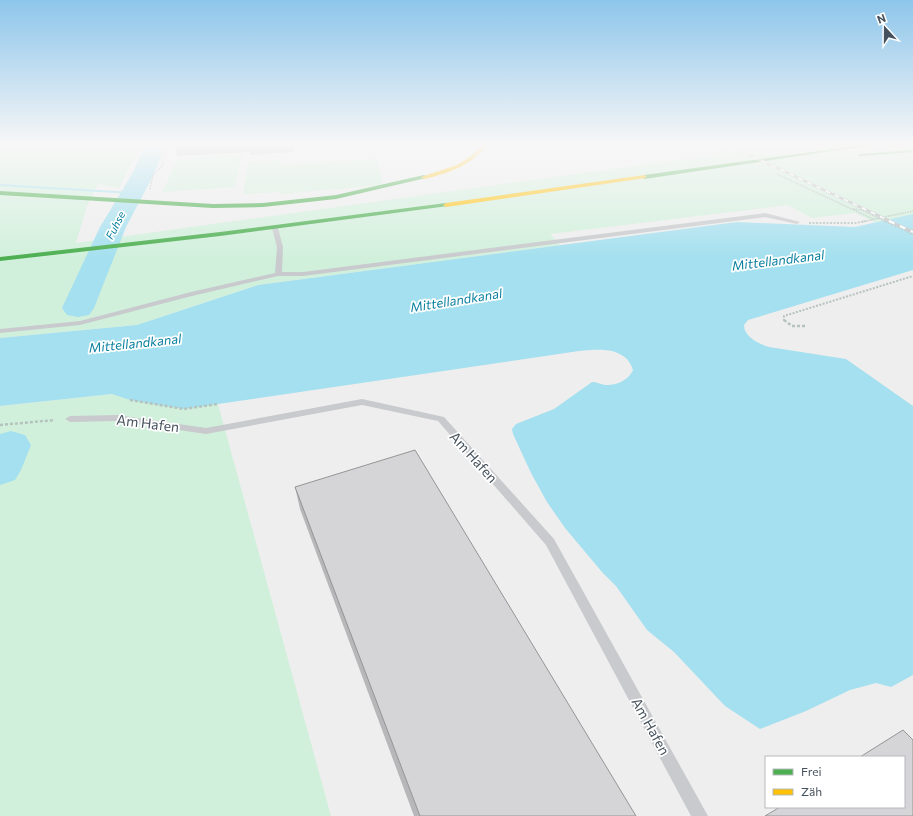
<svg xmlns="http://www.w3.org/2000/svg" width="913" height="816" font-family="Commissioner,sans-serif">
	<rect width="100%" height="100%" fill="#efeeee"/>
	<g fill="#d1f0dc">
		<polygon points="0,144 141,144 119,188 98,184 87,206 76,243 720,154 699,144 716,144 734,153 766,148 758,144 913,144 913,214 876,223 855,213 812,218 788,205 550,234 560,245 258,285 137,325 0,338"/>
		<polygon points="242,154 235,187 163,192 177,158"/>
		<polygon points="377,159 383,185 279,194 279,192 243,194 248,162 280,160 280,176 281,165"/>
		<polygon points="112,394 131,400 184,409 218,404 331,816 0,816 0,406"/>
	</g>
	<path fill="#a4e0ef" d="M913,214V270L748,320L744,325C744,337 759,344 769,347L846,359L913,406V675L891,687L876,683L850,690L806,711L760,729L725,706L674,652L647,630L616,586L602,572L565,528L547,502L531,473L513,434L512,429L516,424L554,409L592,382C597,382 600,384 605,385C616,386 629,380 633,370C626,346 598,349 579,351L184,409L130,400L112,394L0,406V338L137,325L258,285L737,222L855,227Z"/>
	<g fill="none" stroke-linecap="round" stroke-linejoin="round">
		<polygon fill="#a4e0ef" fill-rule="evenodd" points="0,184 132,192 134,193 132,194 0,186"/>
		<g fill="#a4e0ef" fill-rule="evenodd">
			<polygon points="146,144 166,144 154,174 126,227 94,308 89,315 78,317 67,315 62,308 100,227 132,174"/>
			<polygon points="11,431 25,435 31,445 21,470 15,480 0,485 0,434"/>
		</g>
		<g stroke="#b5c3be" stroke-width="1.5" stroke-dasharray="1.5 1" stroke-linecap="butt">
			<polyline points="777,174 873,219"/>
			<polyline points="150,189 153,175 163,165 162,159 168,144"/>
			<polyline points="853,209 861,210 887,222"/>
			<polyline points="861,222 913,211"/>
		</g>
		<g stroke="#b5c3be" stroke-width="2" stroke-dasharray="2 1.5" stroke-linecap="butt">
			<polyline points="885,221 913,234"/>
			<polyline points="809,223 856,223 866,221"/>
			<polyline points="784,321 784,316 913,276"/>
		</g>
		<g stroke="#b5c3be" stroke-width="2.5" stroke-dasharray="3 2" stroke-linecap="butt">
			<polyline points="784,320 792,326 805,326"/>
			<polyline points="130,400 184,409 218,404"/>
			<polyline points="0,425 55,420"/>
		</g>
		<g fill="#c8cacd" fill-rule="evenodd">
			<polygon points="765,213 800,222 797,224 765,217 303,276 278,276 192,296 80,325 0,333 0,329 80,321 191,292 275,273 277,247 272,228 275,226 278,228 283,247 282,272 303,272"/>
			<polygon points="362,399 444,417 554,539 708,816 691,816 546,545 438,421 362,405 206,434 117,421 70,422 65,419 70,416 117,415 206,428"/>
		</g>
		<g fill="#4caf50" fill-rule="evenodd">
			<polygon points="870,144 879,144 644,179 641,177 644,175"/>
			<polygon points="913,150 913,152 860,156 858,155 860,154"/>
			<polygon points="424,175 426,176 426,178 336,199 263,207 213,208 0,195 0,191 213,204 263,203 336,195"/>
			<polygon points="446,203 449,205 448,206 220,236 0,261 0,257 220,232"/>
		</g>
		<g fill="#ffc107" fill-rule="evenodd">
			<path d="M484,144H488C472,165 450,173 424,179L421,177L457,165L471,156Z"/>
			<polygon points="644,175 646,176 646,178 446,207 443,205 446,203"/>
		</g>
		<defs>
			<polyline id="rail-far1" points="726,144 892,222"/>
			<polyline id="rail" points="889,221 913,232"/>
		</defs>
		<use href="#rail-far1" stroke="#c3c5c7" stroke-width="2.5"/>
		<use href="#rail" stroke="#c3c5c7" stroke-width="3"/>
		<use href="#rail-far1" stroke="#fff" stroke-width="1.5" stroke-dasharray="5" stroke-linecap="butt"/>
		<use href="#rail" stroke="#fff" stroke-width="2" stroke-dasharray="6" stroke-linecap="butt"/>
	</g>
	<g fill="#b7b7b9">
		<polygon points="174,144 253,144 253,146 256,144 293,144 293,152 250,155 249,152 177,156"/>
		<polygon points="295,487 636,816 414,816 300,509"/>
	</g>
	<polygon fill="#959596" points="250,144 253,144 252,149 251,149"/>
	<g fill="#d5d5d7" stroke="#959596">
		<polygon points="256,144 292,144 292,147 249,149"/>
		<polygon points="415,450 636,816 420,816 295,487"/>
		<polygon points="903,730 913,740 913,816 765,816 780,807 904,807 904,757 860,757"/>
	</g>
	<linearGradient id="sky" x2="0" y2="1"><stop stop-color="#8dc6eb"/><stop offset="0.56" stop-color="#f8f7f7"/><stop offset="1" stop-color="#f8f7f7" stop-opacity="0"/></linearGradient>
	<rect width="913" height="258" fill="url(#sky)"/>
	<g text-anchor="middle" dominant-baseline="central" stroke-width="3.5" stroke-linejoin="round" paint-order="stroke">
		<g font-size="11" font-style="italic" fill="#077f9e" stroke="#fff">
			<text transform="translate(115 225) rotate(-63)">Fuhse</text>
		</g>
		<g font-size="13" font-style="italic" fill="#077f9e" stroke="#fff">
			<text transform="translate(778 260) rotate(-7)">Mittellandkanal</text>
			<text transform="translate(456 300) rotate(-9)">Mittellandkanal</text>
			<text transform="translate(135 343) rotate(-6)">Mittellandkanal</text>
		</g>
		<g font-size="14" fill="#45515c" stroke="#fff">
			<text transform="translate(148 423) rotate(7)">Am Hafen</text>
			<text transform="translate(474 457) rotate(48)">Am Hafen</text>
			<text transform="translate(651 726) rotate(61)">Am Hafen</text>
		</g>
	</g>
	<rect x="765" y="756" width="140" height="52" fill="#ffffff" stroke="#b5b9be"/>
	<rect x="773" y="769" width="20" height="6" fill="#4caf50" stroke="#b5b9be"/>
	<text x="801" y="776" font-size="12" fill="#45515c">Frei</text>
	<rect x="773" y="789" width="20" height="6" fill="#ffc107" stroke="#b5b9be"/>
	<text x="801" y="796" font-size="12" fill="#45515c">Zäh</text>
	<g transform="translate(885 28) rotate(339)" stroke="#ffffff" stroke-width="3" paint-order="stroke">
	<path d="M0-3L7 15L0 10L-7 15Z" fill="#45515c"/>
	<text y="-6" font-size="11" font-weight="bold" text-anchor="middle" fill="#45515c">N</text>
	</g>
</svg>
